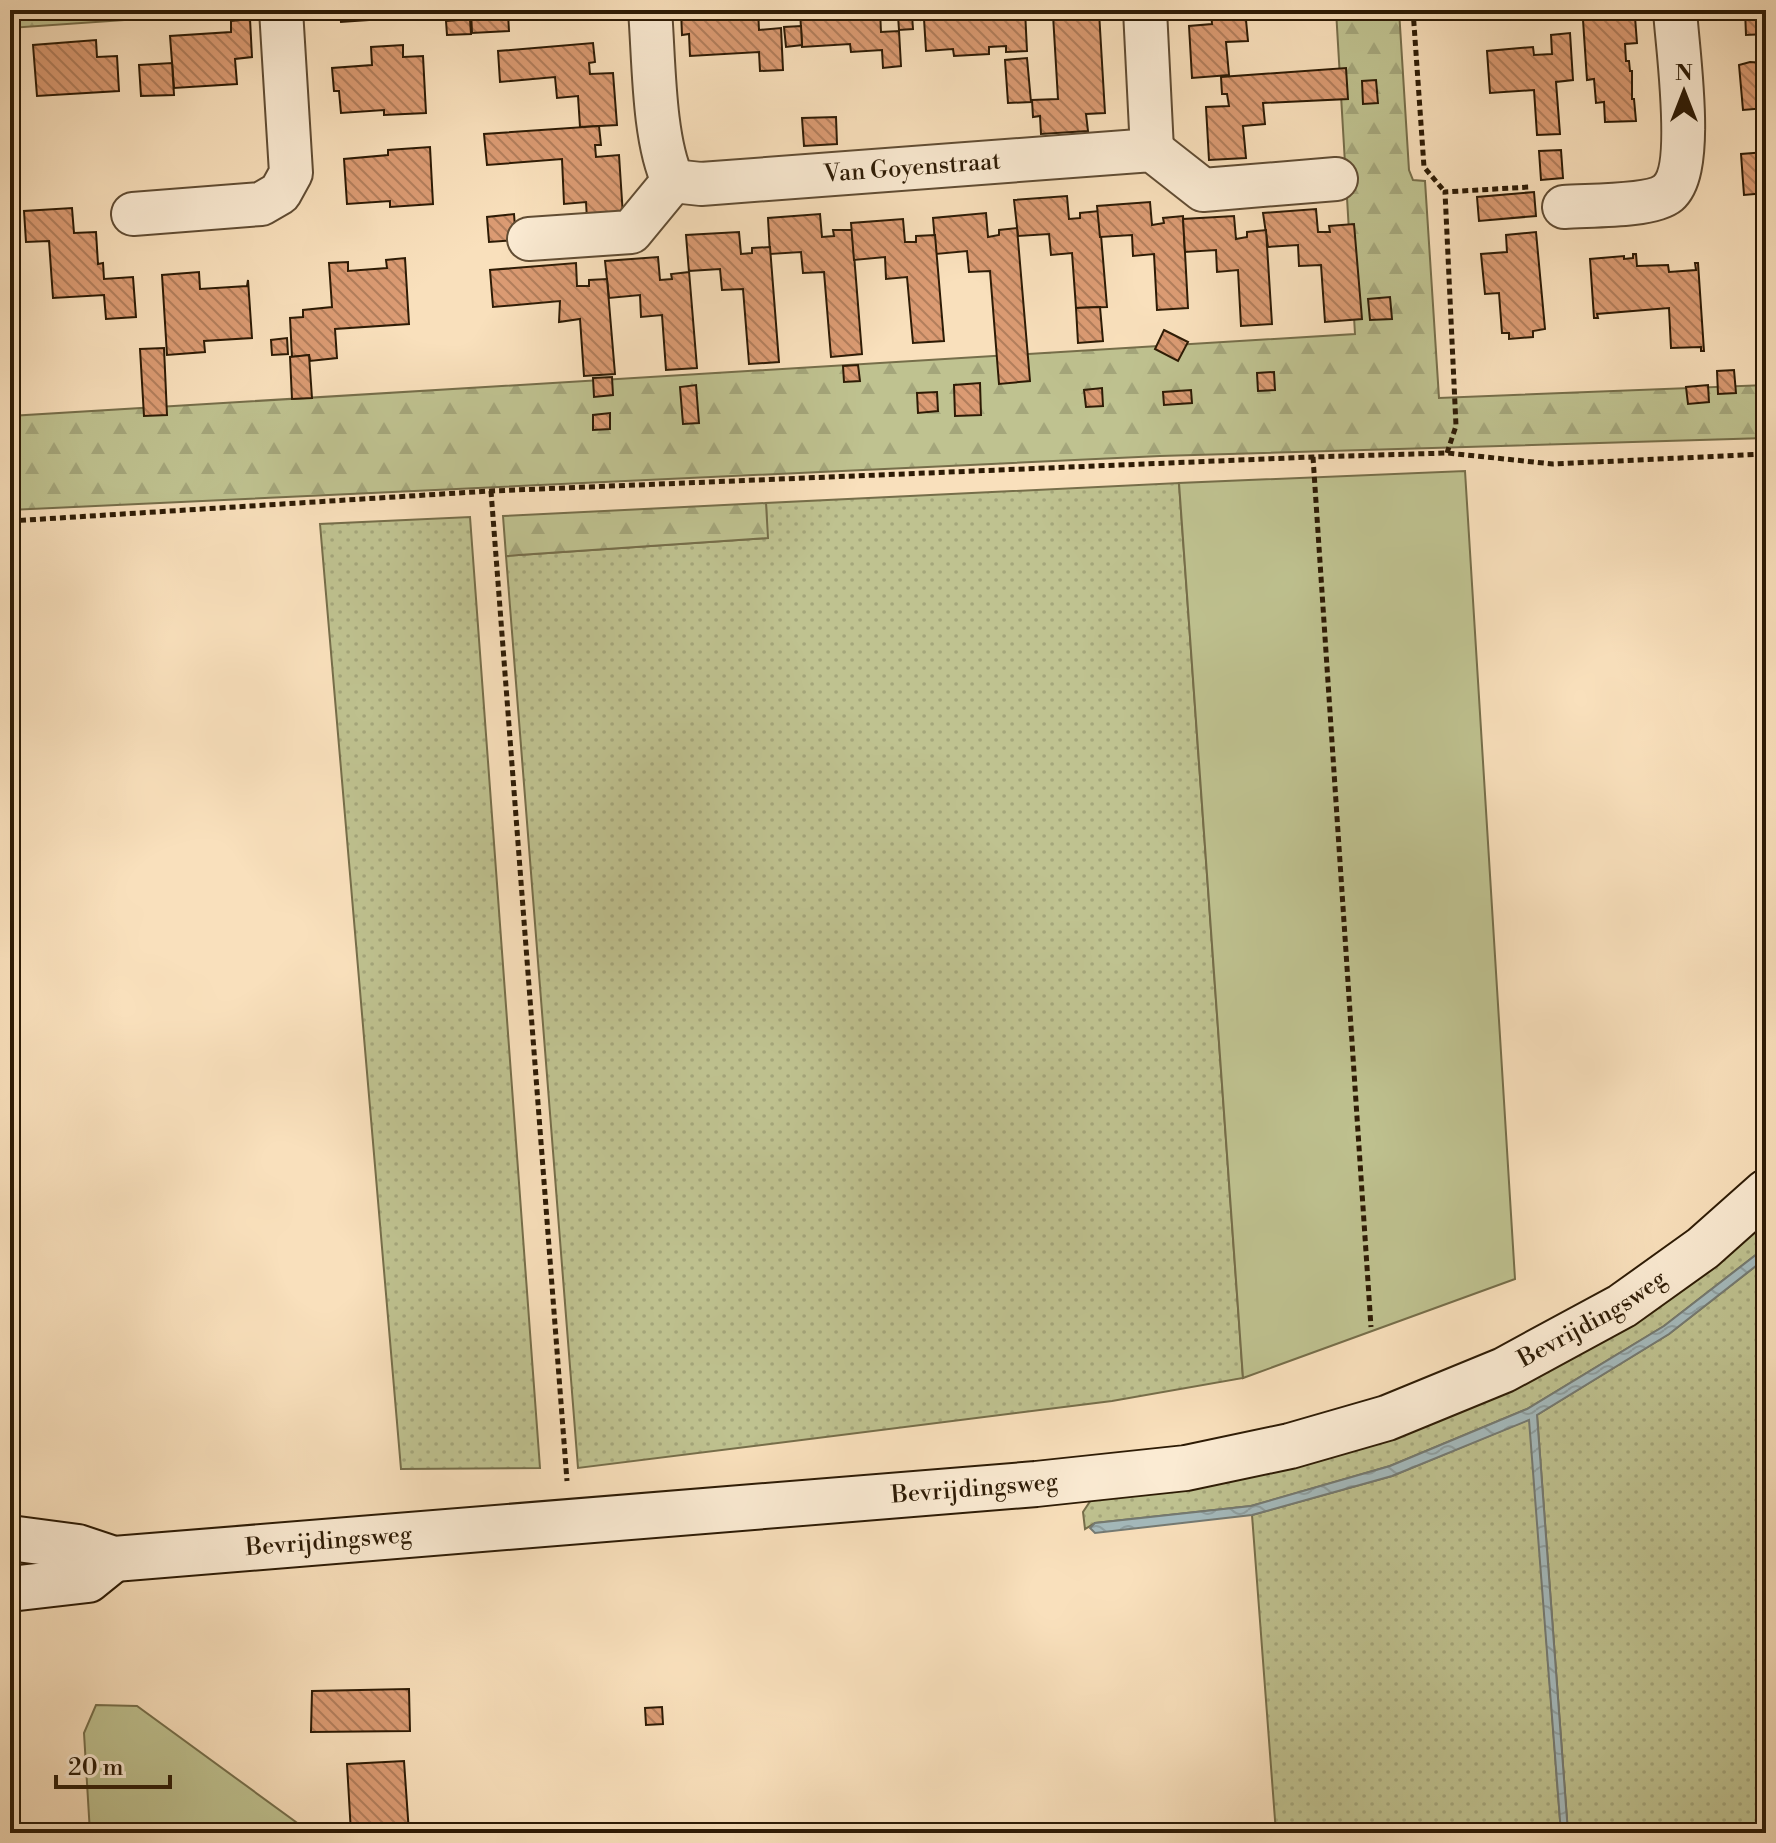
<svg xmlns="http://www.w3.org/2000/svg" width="1776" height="1843" font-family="'Libre Bodoni',serif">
	<defs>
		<pattern id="grass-dots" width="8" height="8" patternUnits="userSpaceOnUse" patternTransform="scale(2)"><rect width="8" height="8" fill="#bfc290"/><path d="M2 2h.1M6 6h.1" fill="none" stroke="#a4a67b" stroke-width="1.8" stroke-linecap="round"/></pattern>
		<pattern id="forest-firs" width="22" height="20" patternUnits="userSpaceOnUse" patternTransform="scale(2)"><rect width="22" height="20" fill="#bfc290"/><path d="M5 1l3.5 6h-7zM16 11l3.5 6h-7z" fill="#a4a67b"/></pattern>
		<pattern id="water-waves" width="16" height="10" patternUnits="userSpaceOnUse" patternTransform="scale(2)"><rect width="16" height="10" fill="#a4babd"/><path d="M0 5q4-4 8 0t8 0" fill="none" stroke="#8e9fa1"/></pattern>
		<pattern id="building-back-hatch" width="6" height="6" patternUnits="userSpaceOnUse" patternTransform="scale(2)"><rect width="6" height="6" fill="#db9b73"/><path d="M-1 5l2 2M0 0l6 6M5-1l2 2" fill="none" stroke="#b27e5c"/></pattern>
	</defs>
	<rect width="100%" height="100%" fill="#f9e0bc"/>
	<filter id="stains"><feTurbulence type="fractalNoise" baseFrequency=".0025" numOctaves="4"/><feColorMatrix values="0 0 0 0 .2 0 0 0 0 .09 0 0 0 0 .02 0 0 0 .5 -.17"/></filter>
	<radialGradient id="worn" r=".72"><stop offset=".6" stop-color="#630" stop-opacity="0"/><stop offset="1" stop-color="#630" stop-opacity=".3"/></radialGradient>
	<g fill="url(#grass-dots)" stroke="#766e4a" stroke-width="2">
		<polygon points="1179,483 1243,1378 1112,1401 578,1468 506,556 767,538 766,503"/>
		<polygon points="470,517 540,1468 401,1469 320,524"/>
		<polygon points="1766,1223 1766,1247 1664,1326 1527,1409 1390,1466 1251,1506 1095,1523 1085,1529 1083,1512 1093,1497 1329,1458 1424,1427 1475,1405 1709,1270"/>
		<polygon points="1766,1258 1766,1833 1568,1833 1537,1415 1669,1334"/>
		<polygon points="1530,1419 1561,1833 1276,1833 1252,1515 1392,1476"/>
	</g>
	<g fill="url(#forest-firs)" stroke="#766e4a" stroke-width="2">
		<polygon points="10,10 239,10 239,12 10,28"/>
		<polygon points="1336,10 1399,10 1409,170 1413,180 1425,181 1439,398 1766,385 1766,438 1160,456 10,510 10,416 1355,334"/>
		<polygon points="766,503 768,538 506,556 503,516"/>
	</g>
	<g fill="#bfc290" stroke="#766e4a" stroke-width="2">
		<polygon points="1465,471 1515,1279 1243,1378 1179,483"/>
		<polygon points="96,1705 137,1706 311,1833 90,1833 84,1733"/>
	</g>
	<polygon fill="url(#water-waves)" stroke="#747a73" stroke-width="2" points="1766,1247 1766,1258 1669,1334 1537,1415 1568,1833 1561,1833 1529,1420 1392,1476 1252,1515 1095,1533 1090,1528 1095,1523 1251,1506 1390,1466 1527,1409 1664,1326"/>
	<g fill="url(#building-back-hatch)" stroke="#2d1b05" stroke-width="2">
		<polygon points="340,10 456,10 456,14 341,22"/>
		<polygon points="471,10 496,10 497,15 508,14 509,31 472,33"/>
		<polygon points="681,10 758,10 759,30 781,28 783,70 760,71 759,52 690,56 689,34 682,35"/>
		<polygon points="800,10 880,10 881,32 899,31 901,66 883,68 882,50 851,52 850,44 802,47"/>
		<polygon points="923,10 1025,10 1027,51 1006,52 1006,46 989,47 989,54 954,56 953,49 926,51 924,19 921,20 920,12"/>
		<polygon points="1205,10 1301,10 1301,16 1246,20 1248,41 1226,42 1229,75 1192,78 1189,26 1212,24 1211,12 1205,12"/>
		<polygon points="1745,10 1766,10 1766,34 1746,35"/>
		<polygon points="1099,12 1105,113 1086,114 1088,131 1041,134 1040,116 1033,117 1032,100 1058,99 1053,15"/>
		<polygon points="912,15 913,29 899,30 898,16"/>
		<polygon points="1635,17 1637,43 1625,44 1626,61 1629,61 1630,71 1632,71 1632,99 1634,99 1636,121 1605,122 1604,102 1596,103 1594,79 1587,80 1583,20"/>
		<polygon points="250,19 252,57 235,59 237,84 174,88 170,36 231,32 231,21"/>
		<polygon points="470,19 471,34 447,35 446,21"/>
		<polygon points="801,26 802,45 786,47 784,27"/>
		<polygon points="1570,33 1573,80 1556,82 1560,134 1537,135 1534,90 1490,93 1487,51 1533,47 1534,55 1552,54 1551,35"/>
		<polygon points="96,40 97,57 117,56 119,91 37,96 33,45"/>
		<polygon points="593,43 595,62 589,63 590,74 613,73 617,125 580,127 578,96 557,98 555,77 500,82 498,51"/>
		<polygon points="403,45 403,57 423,56 426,113 384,115 384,110 341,113 339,91 334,91 332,68 372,65 371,47"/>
		<polygon points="1027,58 1031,102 1008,103 1005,60"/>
		<polygon points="1750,62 1766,63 1766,108 1743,110 1739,65"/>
		<polygon points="172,63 174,95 141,96 139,65"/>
		<polygon points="1346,68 1348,99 1263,103 1265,124 1243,126 1246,158 1209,160 1206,107 1229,106 1227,94 1222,94 1221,77"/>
		<polygon points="1376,80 1378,103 1363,104 1362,81"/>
		<polygon points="836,117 837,144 804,146 802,118"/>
		<polygon points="599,126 601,145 595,145 596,157 619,155 623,216 587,219 586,202 564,204 562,159 487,165 484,134"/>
		<polygon points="430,147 433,204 390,207 390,201 347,204 344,159 388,155 388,150"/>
		<polygon points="1561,150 1563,178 1541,180 1539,151"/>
		<polygon points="1766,152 1766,193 1744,195 1741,154"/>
		<polygon points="1534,192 1536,216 1479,221 1477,197"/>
		<polygon points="1067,196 1069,219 1080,218 1080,213 1099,211 1107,307 1076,308 1072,253 1051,255 1049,234 1018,236 1014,200"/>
		<polygon points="1150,202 1152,225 1164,223 1163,218 1183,216 1188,308 1157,310 1154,254 1133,256 1132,235 1100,237 1097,206"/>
		<polygon points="72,208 74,233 96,232 98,264 103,263 104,279 133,277 136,317 106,319 104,295 53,298 49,241 26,242 24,211"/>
		<polygon points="1316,209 1318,232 1330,232 1329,226 1354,224 1362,319 1325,322 1321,265 1299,266 1298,245 1268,247 1263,213"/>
		<polygon points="986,213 988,237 999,235 999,230 1017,228 1030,381 999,384 990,271 969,272 967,251 936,254 933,218"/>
		<polygon points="514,214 516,240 489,242 487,217"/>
		<polygon points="820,214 822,237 834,236 833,230 852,230 862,354 831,357 824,272 803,273 801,252 770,254 768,218"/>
		<polygon points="1234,216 1236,239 1247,237 1247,232 1266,230 1272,324 1241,326 1238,270 1217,272 1216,250 1185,252 1183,219"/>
		<polygon points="903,219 905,242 916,242 916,236 935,235 944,341 913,343 907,277 886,279 885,257 854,260 851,223"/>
		<polygon points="739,232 741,254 752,253 752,248 770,247 779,362 749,364 743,289 722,290 720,269 689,271 697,368 666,370 662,315 641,317 640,295 609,298 605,261 658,257 660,280 672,279 671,274 689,272 686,235"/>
		<polygon points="1536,232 1545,329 1533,331 1533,337 1509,339 1509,333 1502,333 1499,293 1485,294 1481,254 1507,252 1506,235"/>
		<polygon points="1766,252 1766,296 1763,253"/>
		<polygon points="1633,254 1636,254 1637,266 1668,265 1669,272 1696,270 1695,263 1698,263 1704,351 1701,351 1701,347 1671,348 1669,308 1597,314 1598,318 1594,318 1590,259 1624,256 1624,259 1633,258"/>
		<polygon points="405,258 409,324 335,329 337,358 310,361 309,355 292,357 290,318 303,317 303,310 332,307 329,263 348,262 348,271 387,268 386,260"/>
		<polygon points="576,263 577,286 589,286 589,280 607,279 615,374 584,376 580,319 559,322 560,301 493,307 490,270"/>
		<polygon points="199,272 200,289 247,286 248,280 252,338 204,341 205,352 167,355 162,275"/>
		<polygon points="1390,297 1392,319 1370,320 1368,299"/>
		<polygon points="1100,307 1103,341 1078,343 1076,308"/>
		<polygon points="1164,330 1188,342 1178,361 1155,349"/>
		<polygon points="287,338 288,354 272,355 271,340"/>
		<polygon points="164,348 167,415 144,416 140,349"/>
		<polygon points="309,355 312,398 292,399 290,357"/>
		<polygon points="858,365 860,381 844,382 843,366"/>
		<polygon points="1734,370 1736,393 1718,394 1717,371"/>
		<polygon points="1274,372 1275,390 1258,391 1257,373"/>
		<polygon points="612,377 613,395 594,397 593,378"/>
		<polygon points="980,383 981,415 955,416 954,385"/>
		<polygon points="696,385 699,423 683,424 680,387"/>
		<polygon points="1708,385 1709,402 1688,404 1686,387"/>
		<polygon points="1102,388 1103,406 1086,407 1084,390"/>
		<polygon points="1191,390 1192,403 1164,405 1163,392"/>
		<polygon points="937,392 938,411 918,413 917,393"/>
		<polygon points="610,413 610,429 593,430 593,415"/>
		<polygon points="409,1689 410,1731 311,1732 312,1691"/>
		<polygon points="662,1707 663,1724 646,1725 645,1708"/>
		<polygon points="404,1761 409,1833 351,1833 347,1764"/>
	</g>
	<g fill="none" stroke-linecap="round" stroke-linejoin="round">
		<defs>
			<g id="minor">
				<path d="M650,10C654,59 653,139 673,181"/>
				<polyline points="1145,10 1152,150"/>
				<path id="s1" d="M673,181L701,184L1152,150L1203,190L1336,179"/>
				<path d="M1564,207C1587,205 1651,207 1668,193C1696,169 1677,47 1675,10"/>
				<polyline points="133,214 261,204 280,193 291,173 281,10"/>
				<polyline points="529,239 631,232 673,181"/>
			</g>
			<g id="secondary">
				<path id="s2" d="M10,1538L78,1547L114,1559L1036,1484L1186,1468L1290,1446L1387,1418L1504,1370L1622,1306L1703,1248L1766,1192"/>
				<polyline points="10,1589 88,1580 114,1559"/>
			</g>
		</defs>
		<use href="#minor" stroke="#604c33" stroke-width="46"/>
		<use href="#secondary" stroke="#2d1b05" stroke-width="48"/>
		<g stroke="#2d1b05" stroke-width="5" stroke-dasharray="6 4" stroke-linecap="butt">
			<polyline points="1413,10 1424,167 1445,192"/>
			<polyline points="1447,453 1456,426 1445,192 1529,187"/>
			<polyline points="1313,457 1371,1327"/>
			<polyline points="491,491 567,1481"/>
			<polyline points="10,521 491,491 1313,457 1447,453 1553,464 1766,454"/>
		</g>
		<use href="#minor" stroke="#fbebd3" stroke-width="42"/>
		<use href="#secondary" stroke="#fbebd3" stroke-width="44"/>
	</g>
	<g text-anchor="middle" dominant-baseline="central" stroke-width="8" stroke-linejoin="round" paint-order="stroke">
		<g font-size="24" fill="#2d1b05" stroke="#fbebd3">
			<text stroke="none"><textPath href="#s1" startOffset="240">Van Goyenstraat</textPath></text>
			<text stroke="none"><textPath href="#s2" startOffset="1618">Bevrijdingsweg</textPath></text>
			<text stroke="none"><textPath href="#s2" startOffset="970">Bevrijdingsweg</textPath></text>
			<text stroke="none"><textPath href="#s2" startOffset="322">Bevrijdingsweg</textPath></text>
		</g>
	</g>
	<rect width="1776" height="1843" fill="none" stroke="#f9e0bc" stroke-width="40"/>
	<rect x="12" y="12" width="1752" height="1819" fill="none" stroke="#2d1b05" stroke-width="4"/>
	<rect x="20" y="20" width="1736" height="1803" fill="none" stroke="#2d1b05" stroke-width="2"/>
	<g transform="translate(1684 92)" stroke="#fbebd3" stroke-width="6" paint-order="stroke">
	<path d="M0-6L14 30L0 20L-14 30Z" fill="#2d1b05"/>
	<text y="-12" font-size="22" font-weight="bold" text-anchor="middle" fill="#2d1b05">N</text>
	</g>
	<path d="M56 1775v12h114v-12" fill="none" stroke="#2d1b05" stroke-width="4"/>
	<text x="68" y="1775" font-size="24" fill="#2d1b05" stroke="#fbebd3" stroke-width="6" paint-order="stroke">20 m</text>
	<rect width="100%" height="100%" filter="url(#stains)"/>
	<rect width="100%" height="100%" fill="url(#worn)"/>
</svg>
